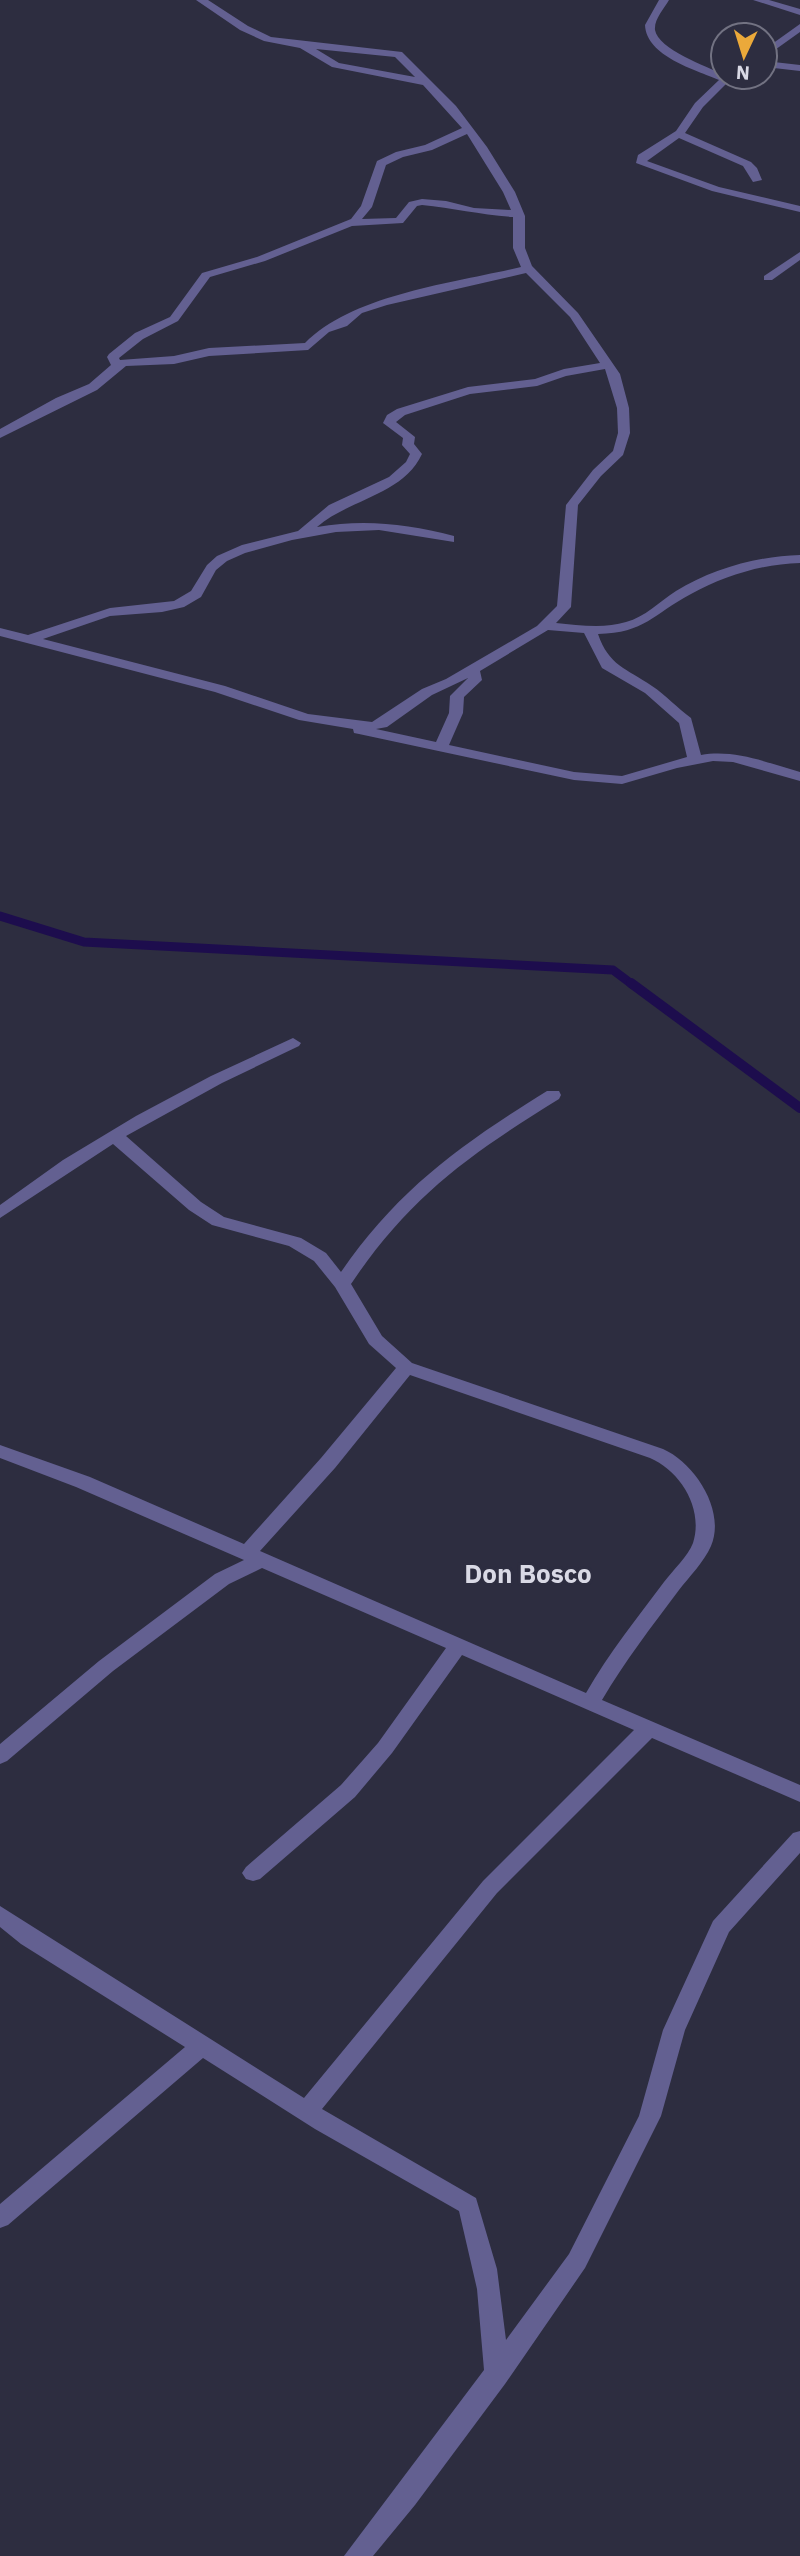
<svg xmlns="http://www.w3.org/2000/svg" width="800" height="2556" font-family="'IBM Plex Sans',sans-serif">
	<rect width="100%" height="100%" fill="#2d2d40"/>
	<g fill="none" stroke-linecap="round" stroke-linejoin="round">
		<polyline stroke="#1d0d4d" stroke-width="9" points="0,916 84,942 613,970 633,985"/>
		<polyline stroke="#1d0d4d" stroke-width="10" points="631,983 800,1108"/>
		<g fill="#636091" fill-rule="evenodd">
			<path d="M196,0H208L248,26L271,37L402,52L456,106L487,147L515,192L525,216V248L532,266L578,313L620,374L629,408L630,433L623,455L601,476L578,505L571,607L556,623C578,625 604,629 626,622C645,617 659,602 676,591C712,569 758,556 800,555V563C762,564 724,576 691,594C653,614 645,633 598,634C609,666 626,668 652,686C666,695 677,708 691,718L701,755C735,749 768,763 800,772V781L733,762L713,761L677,768L622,784L574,780L359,734L354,733L353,729L299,720L215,692L0,636V628L28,635L110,608L174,601L191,591L207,565L217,556L242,545L298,531L329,505L389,477L406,462L410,454L402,445L403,438L383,423L387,415L397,409L468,387L535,379L564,369L600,363L570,317L526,273L387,305L362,313L347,326L329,332L308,350L209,356L174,364L126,366L97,390L0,438V429L56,398L89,384L111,365L107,357L109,354L135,333L170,317L202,273L257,257L351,219L361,206L377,161L396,152L425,145L462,128L423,85L332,67L300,48L264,41L240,30ZM316,49L395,57L415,77L339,63ZM467,134L503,192L511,210L474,208L446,201L422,199L409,202L396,218L362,219L372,207L386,165L403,157L432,150ZM422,205C453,208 482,215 513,217V248L521,267C454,283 354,294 305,343L209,348L174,356L120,360L119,358L143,339L178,321L210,277L265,261L352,226L403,223L417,206ZM605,369L617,408L618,433L613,451L593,470L566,505L557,606L537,626L446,679L422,689L372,722L308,714L225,686L43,639L110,616L162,612L184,607L201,597L216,570L227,561L245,553L292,540L336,532L379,530L454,542V536C407,524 365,519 317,527C349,499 403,495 422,454L414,444L415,437L396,422L405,415L470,394L537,386L566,376ZM548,630L584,633L602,668L645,693L679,723L687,757L622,776L574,772L449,745L463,713L464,697L482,680L480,671ZM468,678L450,696L449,713L436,742L376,729L387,727L432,695Z"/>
			<path d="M659,0H669C664,9 654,19 655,30C658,49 707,67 723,74V77H733L703,107L685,133L751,162L757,168L762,180L753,182L743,166L679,138L647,161L719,187L800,206V212L712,191L636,163L638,155L676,131L695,103L719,80C696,70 646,56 645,25Z"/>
			<polygon points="753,0 769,0 800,9 800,15"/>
			<polygon points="800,24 800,32 765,57 765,49"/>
			<polygon points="765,61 800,65 800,71 765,67"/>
			<polygon points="800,252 800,260 772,280 764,280 764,276"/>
			<path d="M293,1038L301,1043L299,1046L222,1083L126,1136L201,1202L224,1217L301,1238L326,1253L341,1272C399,1188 462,1144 547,1091H559L561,1095L559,1099C470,1154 410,1196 351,1284L382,1336L412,1363L663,1449C695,1463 726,1511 711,1546C704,1562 689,1577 679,1590C652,1626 625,1661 602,1700L800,1785V1802L652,1738L497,1893L322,2109L476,2198L497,2269L506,2340L569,2254L639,2116L663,2030L713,1921L793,1833L800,1831V1853L729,1932L685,2030L661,2116L585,2268L505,2384L415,2505L373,2556H344L484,2370L477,2289L459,2211L315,2129L203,2058L8,2225L0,2228V2204L185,2047L21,1944L0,1927V1906L304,2098L483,1881L634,1730L462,1655L392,1753L355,1797L260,1879L253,1881L246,1879L242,1873L246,1867L341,1785L378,1743L446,1648L262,1568L229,1584L113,1671L7,1761L0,1764V1744L99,1661L215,1574L244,1560L76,1487L0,1458V1445L90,1477L244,1544L321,1458L396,1368L369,1344L335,1287L314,1261L289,1246L212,1225L189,1210L113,1144L0,1218V1205L63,1160L136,1116L211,1076ZM410,1375L650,1458C680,1471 704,1508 693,1543C688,1556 673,1570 664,1582C637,1618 609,1653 586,1693L260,1551L335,1468Z"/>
		</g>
	</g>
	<g text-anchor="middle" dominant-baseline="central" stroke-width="6" stroke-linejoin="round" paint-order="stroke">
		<g font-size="26" font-weight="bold" fill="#d9d9e5" stroke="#2d2d40">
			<text x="528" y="1573">Don Bosco</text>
		</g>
	</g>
	<g transform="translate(744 56) rotate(184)"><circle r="33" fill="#2d2d40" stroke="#727282" stroke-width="2"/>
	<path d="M0-5L12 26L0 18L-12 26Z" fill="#eba93a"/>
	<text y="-10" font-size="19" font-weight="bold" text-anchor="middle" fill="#d9d9e5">N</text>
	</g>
</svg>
